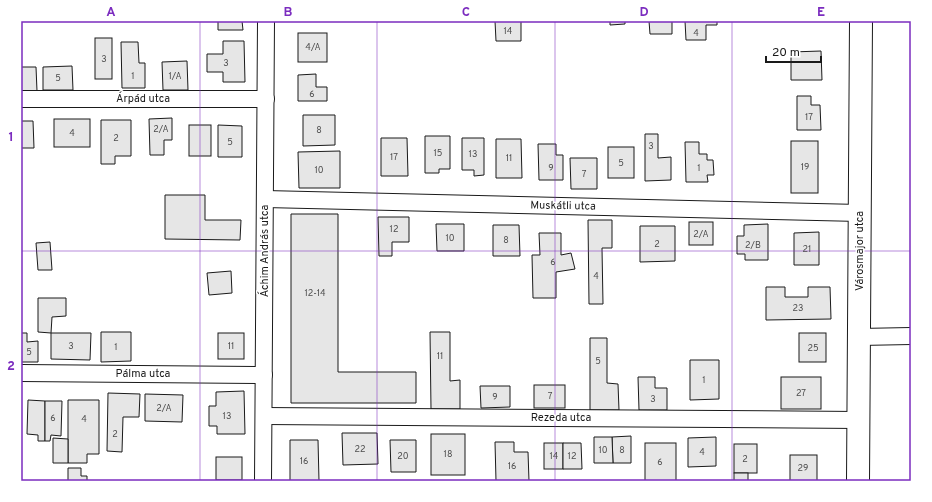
<svg xmlns="http://www.w3.org/2000/svg" width="932" height="502" font-family="Overpass,sans-serif">
	<rect width="100%" height="100%" fill="#fff"/>
	<g fill="#e6e6e6" stroke="#1a1a1a">
		<polygon points="218,21 242,21 243,30 218,30"/>
		<polygon points="495,21 521,21 521,41 496,41"/>
		<polygon points="610,21 625,21 625,24 610,25"/>
		<polygon points="649,21 672,21 672,34 650,34"/>
		<polygon points="685,21 717,21 717,25 706,25 706,40 686,40"/>
		<rect x="298" y="33" width="29" height="29"/>
		<rect x="95" y="38" width="17" height="41"/>
		<polygon points="223,41 244,41 245,82 223,82 223,72 207,72 207,54 223,54"/>
		<polygon points="121,42 138,42 139,63 145,63 145,88 122,88"/>
		<polygon points="821,51 822,80 791,80 791,52"/>
		<polygon points="187,61 188,90 163,90 162,62"/>
		<polygon points="72,66 73,90 43,90 43,67"/>
		<polygon points="21,67 36,67 37,91 21,91"/>
		<polygon points="316,74 316,87 327,87 327,101 298,101 298,75"/>
		<polygon points="797,96 811,96 811,105 820,105 821,130 797,130"/>
		<polygon points="303,115 335,115 335,145 303,146"/>
		<polygon points="172,118 172,140 164,140 164,155 150,155 149,119"/>
		<rect x="54" y="119" width="36" height="28"/>
		<polygon points="101,120 131,120 131,156 115,156 115,164 101,164"/>
		<polygon points="21,121 33,121 34,148 21,148"/>
		<rect x="189" y="125" width="22" height="31"/>
		<polygon points="218,125 242,126 242,157 218,157"/>
		<polygon points="645,134 658,134 658,158 671,157 671,180 645,181"/>
		<polygon points="425,136 450,136 450,169 439,169 439,173 425,173"/>
		<polygon points="381,138 407,138 408,176 381,176"/>
		<polygon points="462,138 484,138 484,175 474,176 474,170 462,170"/>
		<polygon points="496,139 521,139 522,178 496,178"/>
		<rect x="791" y="141" width="27" height="52"/>
		<polygon points="685,142 699,142 699,154 707,154 707,160 713,160 714,175 707,175 708,182 686,182"/>
		<polygon points="538,144 556,144 556,155 563,155 563,180 539,180"/>
		<rect x="608" y="147" width="26" height="31"/>
		<polygon points="340,151 340,188 299,188 298,152"/>
		<polygon points="570,158 597,158 597,189 571,189"/>
		<polygon points="165,195 205,195 205,220 241,220 240,240 165,239"/>
		<polygon points="291,214 338,214 338,372 416,372 416,403 291,403"/>
		<polygon points="378,217 409,217 409,242 392,242 392,256 379,256"/>
		<polygon points="588,220 612,220 612,248 602,248 603,304 589,304"/>
		<rect x="689" y="222" width="24" height="23"/>
		<polygon points="436,224 464,224 464,251 437,251"/>
		<polygon points="768,224 768,260 745,260 745,254 737,254 737,236 744,236 744,225"/>
		<polygon points="493,225 519,225 520,256 493,256"/>
		<polygon points="640,226 675,226 675,261 640,262"/>
		<polygon points="819,232 819,265 794,265 794,233"/>
		<polygon points="539,233 561,233 561,255 571,253 575,269 556,272 556,298 533,298 532,255 540,255"/>
		<polygon points="50,242 52,270 38,270 36,243"/>
		<polygon points="231,271 232,293 209,295 207,273"/>
		<polygon points="766,287 785,287 785,297 808,297 808,287 830,287 831,319 766,320"/>
		<polygon points="38,298 66,298 66,316 52,317 51,333 38,332"/>
		<polygon points="101,332 131,332 131,361 101,362"/>
		<polygon points="430,332 450,332 450,381 460,380 460,409 431,409"/>
		<polygon points="21,333 27,333 27,342 38,341 38,362 21,362"/>
		<polygon points="51,333 91,333 90,360 51,359"/>
		<rect x="218" y="333" width="26" height="26"/>
		<rect x="799" y="333" width="27" height="29"/>
		<polygon points="590,338 607,338 607,383 618,384 619,410 590,410"/>
		<polygon points="690,360 719,360 719,399 690,400"/>
		<polygon points="638,377 655,377 655,388 667,388 667,410 639,410"/>
		<rect x="781" y="377" width="40" height="32"/>
		<rect x="534" y="385" width="31" height="23"/>
		<polygon points="480,386 510,386 510,407 481,408"/>
		<polygon points="244,391 245,434 217,434 217,426 209,426 209,406 216,406 216,392"/>
		<polygon points="108,393 140,394 139,417 123,417 122,452 107,451"/>
		<polygon points="145,394 183,395 182,422 145,421"/>
		<polygon points="28,400 45,401 45,441 38,441 38,435 27,434"/>
		<polygon points="68,400 99,400 99,454 87,454 87,463 68,463"/>
		<polygon points="45,401 62,401 61,436 51,435 50,441 45,441"/>
		<polygon points="342,433 377,433 378,464 343,465"/>
		<rect x="431" y="434" width="34" height="41"/>
		<polygon points="631,436 631,463 613,463 612,437"/>
		<polygon points="594,437 612,437 613,463 594,463"/>
		<polygon points="716,437 716,466 688,467 688,438"/>
		<polygon points="53,438 68,439 68,463 53,463"/>
		<polygon points="290,440 318,440 319,481 290,481"/>
		<polygon points="390,440 416,440 416,472 391,472"/>
		<polygon points="495,442 514,442 514,452 528,452 529,481 496,481"/>
		<rect x="544" y="443" width="19" height="26"/>
		<polygon points="563,443 581,443 582,469 563,469"/>
		<rect x="645" y="443" width="31" height="38"/>
		<rect x="734" y="444" width="23" height="29"/>
		<rect x="790" y="455" width="27" height="26"/>
		<rect x="216" y="457" width="26" height="23"/>
		<polygon points="68,468 81,468 81,476 87,476 87,481 68,481"/>
		<rect x="734" y="473" width="14" height="8"/>
	</g>
	<g fill="none" stroke-linecap="round" stroke-linejoin="round">
		<defs>
			<g id="street">
				<polyline points="21,99 266,99"/>
				<polyline points="265,199 860,213"/>
				<polyline points="859,337 911,336"/>
				<polyline points="21,373 264,375"/>
				<polyline points="264,416 859,420"/>
				<polyline points="263,481 266,21"/>
			</g>
			<polyline id="secondary" points="858,481 861,21"/>
		</defs>
		<use href="#street" stroke="#1a1a1a" stroke-width="18"/>
		<use href="#secondary" stroke="#1a1a1a" stroke-width="24"/>
		<use href="#street" stroke="#fff" stroke-width="16"/>
		<use href="#secondary" stroke="#fff" stroke-width="22"/>
	</g>
	<path fill="none" stroke="#7b2cbf" stroke-width="1" stroke-opacity="0.55" d="M200,21V481M377,21V481M555,21V481M732,21V481M21,251H911"/>
	<g text-anchor="middle" dominant-baseline="central" stroke-width="3" stroke-linejoin="round" paint-order="stroke">
		<g font-size="9" fill="#4d4d4d">
			<text x="508" y="31">14</text>
			<text x="696" y="33">4</text>
			<text x="313" y="47">4/A</text>
			<text x="104" y="59">3</text>
			<text x="226" y="63">3</text>
			<text x="133" y="76">1</text>
			<text x="175" y="76">1/A</text>
			<text x="58" y="78">5</text>
			<text x="312" y="94">6</text>
			<text x="809" y="117">17</text>
			<text x="161" y="129">2/A</text>
			<text x="319" y="130">8</text>
			<text x="72" y="133">4</text>
			<text x="116" y="138">2</text>
			<text x="230" y="142">5</text>
			<text x="651" y="146">3</text>
			<text x="438" y="153">15</text>
			<text x="473" y="154">13</text>
			<text x="394" y="157">17</text>
			<text x="509" y="158">11</text>
			<text x="621" y="163">5</text>
			<text x="805" y="167">19</text>
			<text x="551" y="168">9</text>
			<text x="699" y="168">1</text>
			<text x="319" y="170">10</text>
			<text x="584" y="174">7</text>
			<text x="394" y="229">12</text>
			<text x="701" y="234">2/A</text>
			<text x="450" y="238">10</text>
			<text x="506" y="240">8</text>
			<text x="657" y="244">2</text>
			<text x="753" y="245">2/B</text>
			<text x="807" y="249">21</text>
			<text x="553" y="262">6</text>
			<text x="596" y="276">4</text>
			<text x="315" y="293">12-14</text>
			<text x="798" y="308">23</text>
			<text x="71" y="346">3</text>
			<text x="231" y="346">11</text>
			<text x="116" y="347">1</text>
			<text x="813" y="348">25</text>
			<text x="29" y="352">5</text>
			<text x="440" y="356">11</text>
			<text x="598" y="361">5</text>
			<text x="704" y="380">1</text>
			<text x="801" y="393">27</text>
			<text x="550" y="396">7</text>
			<text x="495" y="397">9</text>
			<text x="653" y="399">3</text>
			<text x="164" y="408">2/A</text>
			<text x="227" y="416">13</text>
			<text x="53" y="418">6</text>
			<text x="84" y="419">4</text>
			<text x="115" y="434">2</text>
			<text x="360" y="449">22</text>
			<text x="603" y="450">10</text>
			<text x="622" y="450">8</text>
			<text x="702" y="452">4</text>
			<text x="448" y="454">18</text>
			<text x="403" y="456">20</text>
			<text x="554" y="456">14</text>
			<text x="572" y="456">12</text>
			<text x="745" y="459">2</text>
			<text x="304" y="461">16</text>
			<text x="660" y="462">6</text>
			<text x="512" y="466">16</text>
			<text x="803" y="468">29</text>
		</g>
		<g font-size="11" fill="#1a1a1a" stroke="#fff">
			<text x="143" y="99">Árpád utca</text>
			<text transform="translate(563 206) rotate(1)">Muskátli utca</text>
			<text transform="translate(265 251) rotate(-90)">Áchim András utca</text>
			<text transform="translate(860 251) rotate(-90)">Városmajor utca</text>
			<text x="143" y="374">Pálma utca</text>
			<text x="561" y="418">Rezeda utca</text>
		</g>
	</g>
	<rect width="932" height="502" fill="none" stroke="#ffffff" stroke-width="44"/>
	<path d="M766 56v6h55v-6" fill="none" stroke="#1a1a1a" stroke-width="2"/>
	<text x="772" y="56" font-size="12" fill="#1a1a1a" stroke="#ffffff" stroke-width="3" paint-order="stroke">20 m</text>
	<rect x="22" y="22" width="888" height="458" fill="none" stroke="#7b2cbf" stroke-width="1.5"/>
	<g font-size="13" text-anchor="middle" font-weight="bold" fill="#7b2cbf">
		<text x="111" y="16">A</text>
		<text x="288" y="16">B</text>
		<text x="466" y="16">C</text>
		<text x="644" y="16">D</text>
		<text x="821" y="16">E</text>
		<text x="11" y="141">1</text>
		<text x="11" y="370">2</text>
	</g>
</svg>
